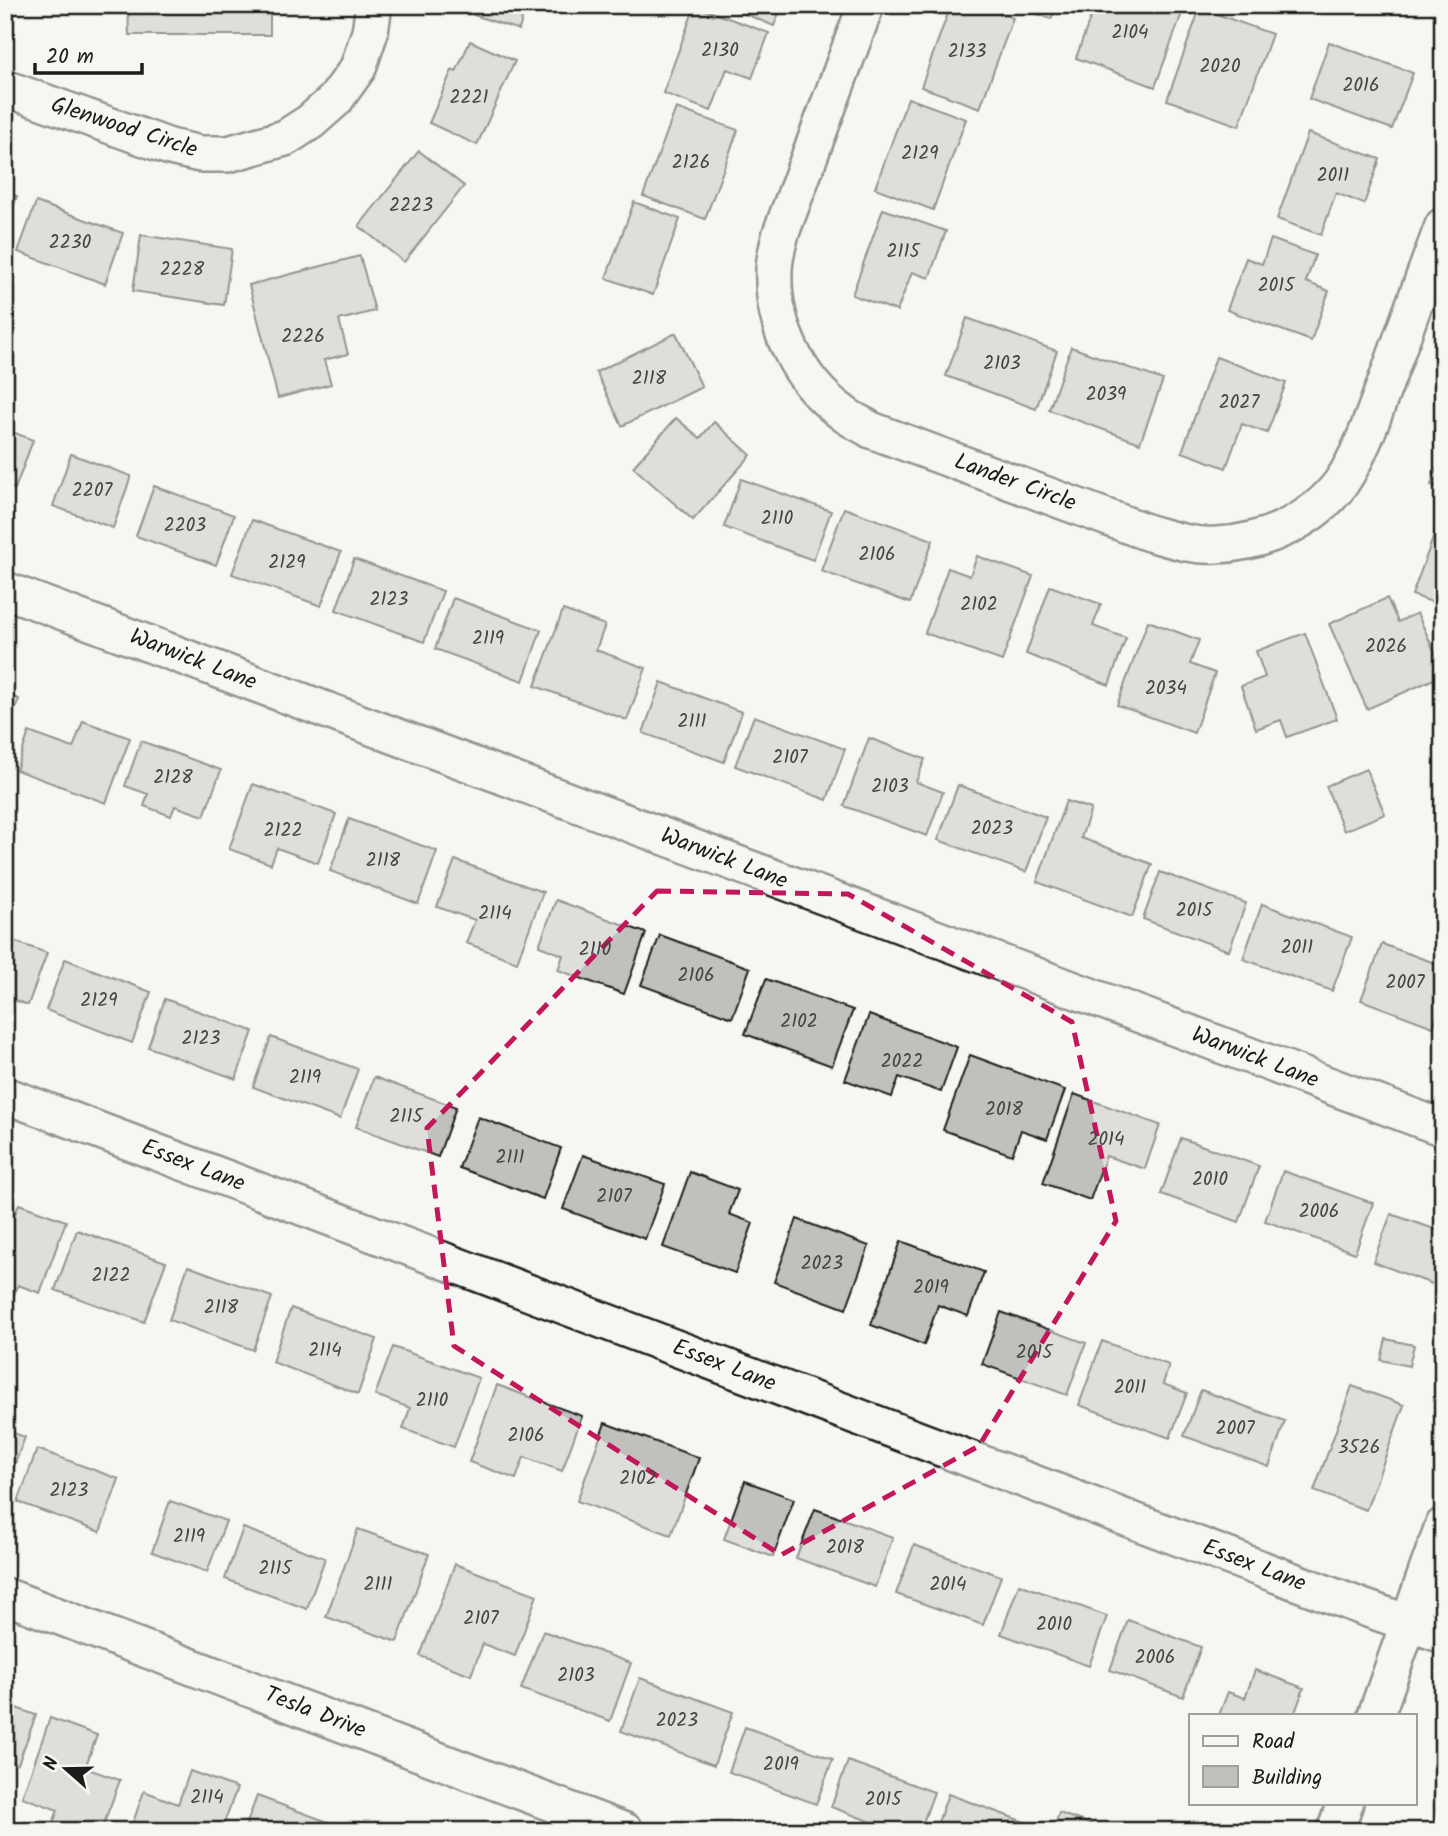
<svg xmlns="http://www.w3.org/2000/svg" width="1448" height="1836" font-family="Kalam,sans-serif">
	<rect width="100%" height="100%" fill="#f6f6f2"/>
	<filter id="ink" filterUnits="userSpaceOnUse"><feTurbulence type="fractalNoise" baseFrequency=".0143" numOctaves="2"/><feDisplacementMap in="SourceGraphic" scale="14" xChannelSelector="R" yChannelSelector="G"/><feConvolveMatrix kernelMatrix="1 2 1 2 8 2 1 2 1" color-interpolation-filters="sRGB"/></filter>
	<g filter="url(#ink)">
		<g fill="#c0c0bd" stroke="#1c1c1c" stroke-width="2">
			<polygon points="128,5 270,5 270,35 129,35"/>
			<polygon points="477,5 526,5 519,30 474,15"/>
			<polygon points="724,5 782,5 774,26"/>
			<polygon points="951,5 979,5 1013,18 980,108 921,87"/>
			<polygon points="1014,5 1057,5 1051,19"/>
			<polygon points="1095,5 1119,5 1125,8 1126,5 1185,5 1155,87 1076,58"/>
			<polygon points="695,6 769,33 752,78 727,69 711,111 663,93"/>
			<polygon points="1200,8 1272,34 1239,126 1167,100"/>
			<polygon points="470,41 515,61 477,145 429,123 452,70 456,72"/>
			<polygon points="1329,42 1413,73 1392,129 1309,99"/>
			<polygon points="908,98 966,119 933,210 875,188"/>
			<polygon points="676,108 738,130 705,219 643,196"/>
			<polygon points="1308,133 1380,159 1364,204 1336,193 1321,235 1277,219"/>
			<polygon points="419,151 464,186 404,262 359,226"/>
			<polygon points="5,192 17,196 5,229"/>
			<polygon points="36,202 123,233 105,284 18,252"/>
			<polygon points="634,202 680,219 653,295 606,278"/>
			<polygon points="883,209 946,231 929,278 912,272 897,311 852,295"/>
			<polygon points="141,235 232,249 224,305 133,291"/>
			<polygon points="1271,239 1315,255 1306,282 1329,291 1311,341 1227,310 1246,258 1262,264"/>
			<polygon points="360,256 375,311 339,320 348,354 324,360 331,384 278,398 249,285"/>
			<polygon points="967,318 1057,351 1036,409 946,376"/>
			<polygon points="676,333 702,387 622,426 596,372"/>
			<polygon points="1071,347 1163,380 1140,443 1049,410"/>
			<polygon points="1216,357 1286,383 1267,433 1242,424 1226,468 1182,452"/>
			<polygon points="676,418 700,438 714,422 751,455 693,520 633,467"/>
			<polygon points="5,429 33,440 15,489 5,486"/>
			<polygon points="1443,452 1443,489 1431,485"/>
			<polygon points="71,454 131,476 113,528 53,506"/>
			<polygon points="741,479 831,511 813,560 724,527"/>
			<polygon points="154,486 234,515 216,565 136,536"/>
			<polygon points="844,508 933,540 910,603 821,571"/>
			<polygon points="1443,511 1443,606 1412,595"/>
			<polygon points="252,520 341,552 321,606 232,574"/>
			<polygon points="977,556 1033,576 1002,661 925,633 948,568 970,576"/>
			<polygon points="354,559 443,591 424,642 336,610"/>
			<polygon points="1050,586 1101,604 1093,626 1126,638 1109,685 1026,654"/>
			<polygon points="453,598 541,630 523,681 435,649"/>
			<polygon points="1387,598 1398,622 1417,613 1443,670 1443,675 1367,709 1329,624"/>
			<polygon points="563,610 605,625 596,650 646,668 627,720 535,686"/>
			<polygon points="1148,621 1199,640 1190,664 1215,673 1194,733 1117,705"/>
			<polygon points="1305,633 1337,719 1287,737 1281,720 1256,729 1241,686 1265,677 1256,651"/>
			<polygon points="661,682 742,712 724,762 643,733"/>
			<polygon points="5,694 19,699 5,736"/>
			<polygon points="754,716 845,749 827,800 735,766"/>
			<polygon points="83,721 130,738 106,803 16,770 29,732 73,748"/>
			<polygon points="869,738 925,759 916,782 943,792 927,836 844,806"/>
			<polygon points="141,741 221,770 204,816 175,806 171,816 144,806 148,794 125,786"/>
			<polygon points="1366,769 1385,814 1344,831 1326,786"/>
			<polygon points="253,784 336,814 318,863 277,848 271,864 229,849"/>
			<polygon points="958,785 1046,817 1026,872 938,840"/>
			<polygon points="1066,801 1091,809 1081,838 1152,864 1132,917 1037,882"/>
			<polygon points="349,819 437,851 418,904 330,871"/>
			<polygon points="455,860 543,892 517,962 466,943 475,920 437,907"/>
			<polygon points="1160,872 1246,903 1229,951 1143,919"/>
			<polygon points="556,900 646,933 624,994 558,970 563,955 539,946"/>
			<polygon points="1262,904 1352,937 1332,991 1243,959"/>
			<polygon points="660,935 750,968 732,1018 641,985"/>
			<polygon points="5,938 47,953 28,1005 5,997"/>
			<polygon points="1382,944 1443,966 1443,1001 1433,1027 1361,1000"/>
			<polygon points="65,959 151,992 132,1043 46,1010"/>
			<polygon points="766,979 853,1010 832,1066 745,1034"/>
			<polygon points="165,999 253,1031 236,1079 148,1047"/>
			<polygon points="869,1015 957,1047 941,1092 899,1077 892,1097 845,1080"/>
			<polygon points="271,1037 358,1069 340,1119 253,1087"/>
			<polygon points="970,1055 1065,1090 1047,1139 1021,1130 1012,1155 943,1130"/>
			<polygon points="374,1077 456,1107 438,1157 356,1127"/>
			<polygon points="1074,1094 1160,1125 1145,1169 1106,1156 1090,1200 1043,1183"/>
			<polygon points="478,1117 561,1148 543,1199 459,1168"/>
			<polygon points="1181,1138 1259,1166 1239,1222 1161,1194"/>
			<polygon points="583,1155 665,1184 645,1239 563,1209"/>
			<polygon points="1283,1171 1373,1203 1355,1253 1265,1221"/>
			<polygon points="690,1172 738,1190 729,1214 753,1223 735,1273 663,1247"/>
			<polygon points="19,1204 66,1221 40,1293 18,1285 13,1297 5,1295 5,1227 9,1229"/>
			<polygon points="1391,1214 1443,1232 1443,1288 1373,1262"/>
			<polygon points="797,1219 869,1246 846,1309 774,1282"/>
			<polygon points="77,1230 166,1262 144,1322 55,1290"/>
			<polygon points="901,1241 984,1272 968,1316 938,1305 924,1345 871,1325"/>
			<polygon points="188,1266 272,1297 253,1350 169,1320"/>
			<polygon points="291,1308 377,1339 358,1394 272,1362"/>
			<polygon points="1001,1312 1086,1343 1067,1395 982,1364"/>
			<polygon points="1386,1339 1414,1345 1409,1366 1381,1360"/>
			<polygon points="1102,1341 1169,1365 1163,1384 1187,1393 1170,1438 1079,1405"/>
			<polygon points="393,1347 479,1378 454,1447 403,1429 410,1408 375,1395"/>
			<polygon points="497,1385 582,1416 562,1471 524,1457 516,1479 469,1462"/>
			<polygon points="1352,1386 1404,1405 1366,1510 1314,1491"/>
			<polygon points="1201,1390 1285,1421 1269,1467 1184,1436"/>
			<polygon points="605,1423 699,1458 671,1535 577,1501"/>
			<polygon points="5,1430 25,1437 5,1490"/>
			<polygon points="37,1449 119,1479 100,1532 18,1502"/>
			<polygon points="745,1481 794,1499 773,1557 724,1539"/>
			<polygon points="170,1501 226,1521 207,1572 152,1552"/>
			<polygon points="815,1509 893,1537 875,1587 796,1558"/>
			<polygon points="243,1528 325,1558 307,1609 225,1579"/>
			<polygon points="358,1529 429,1554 397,1642 326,1617"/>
			<polygon points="914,1545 1001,1576 983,1625 896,1594"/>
			<polygon points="455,1564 537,1595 515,1656 483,1644 471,1675 420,1656"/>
			<polygon points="1019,1584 1107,1616 1089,1666 1001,1634"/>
			<polygon points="1128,1620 1201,1647 1183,1697 1110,1670"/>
			<polygon points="543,1631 631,1663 610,1721 521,1689"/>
			<polygon points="1255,1670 1304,1688 1294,1715 1219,1715 1228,1692 1245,1698"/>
			<polygon points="640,1678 733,1712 714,1765 621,1731"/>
			<polygon points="5,1704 36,1715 18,1764 5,1760"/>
			<polygon points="50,1718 97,1735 85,1768 120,1780 101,1831 74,1831 53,1823 58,1810 22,1797"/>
			<polygon points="745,1727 833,1759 816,1804 729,1772"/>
			<polygon points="848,1761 934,1792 920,1831 896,1831 831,1807"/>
			<polygon points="190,1771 237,1788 221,1831 130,1831 144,1791 178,1804"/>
			<polygon points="948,1794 1038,1827 1037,1831 935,1831"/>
			<polygon points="257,1796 342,1827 340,1831 244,1831"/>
			<polygon points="1059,1813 1109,1831 1053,1831"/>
		</g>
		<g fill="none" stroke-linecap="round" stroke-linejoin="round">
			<defs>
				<g id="minor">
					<path d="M866,5L781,233C778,245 774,258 774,271C772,326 798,381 843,413C851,420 862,424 871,430L1149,533C1171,539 1194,547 1217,545C1264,543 1313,521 1341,483C1363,451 1376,407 1390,371C1407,323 1425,274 1443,226"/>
					<polyline points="5,88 170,147 200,154 228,154 285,138 310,122 335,100 358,68 370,32 374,5"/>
					<polyline points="5,590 1443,1128"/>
					<polyline points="5,1095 1365,1608 1443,1635"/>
					<polyline points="5,1596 625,1831"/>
					<polyline points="1376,1715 1443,1526"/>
					<polyline points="1335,1831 1345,1803"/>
				</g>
			</defs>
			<use href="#minor" stroke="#1c1c1c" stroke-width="40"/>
			<use href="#minor" stroke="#f6f6f2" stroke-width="35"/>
		</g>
	</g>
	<path d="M0 0H1448V1836H0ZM657,891L848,894L1072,1022L1116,1221L979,1446L781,1555L454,1346L427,1128Z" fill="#f6f6f2" fill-opacity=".55" fill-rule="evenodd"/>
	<path fill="none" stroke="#c2185b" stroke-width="5" stroke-dasharray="14 9" stroke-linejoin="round" d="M657,891L848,894L1072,1022L1116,1221L979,1446L781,1555L454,1346L427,1128Z"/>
	<g text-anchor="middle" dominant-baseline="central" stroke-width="6" stroke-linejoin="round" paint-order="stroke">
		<g font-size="19" fill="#454544">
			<text x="1130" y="33">2104</text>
			<text x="720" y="51">2130</text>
			<text x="967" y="52">2133</text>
			<text x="1220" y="67">2020</text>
			<text x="1361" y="86">2016</text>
			<text x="469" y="98">2221</text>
			<text x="920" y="154">2129</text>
			<text x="691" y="163">2126</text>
			<text x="1333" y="176">2011</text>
			<text x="411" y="206">2223</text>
			<text x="70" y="243">2230</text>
			<text x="903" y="252">2115</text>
			<text x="182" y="270">2228</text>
			<text x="1276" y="286">2015</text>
			<text x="303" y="337">2226</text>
			<text x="1002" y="364">2103</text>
			<text x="649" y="379">2118</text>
			<text x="1106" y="395">2039</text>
			<text x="1239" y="403">2027</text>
			<text x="92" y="491">2207</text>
			<text x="777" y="519">2110</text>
			<text x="185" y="526">2203</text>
			<text x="877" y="555">2106</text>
			<text x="287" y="563">2129</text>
			<text x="389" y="600">2123</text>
			<text x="979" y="605">2102</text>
			<text x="488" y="639">2119</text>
			<text x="1386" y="647">2026</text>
			<text x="1166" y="689">2034</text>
			<text x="692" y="722">2111</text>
			<text x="790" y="758">2107</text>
			<text x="173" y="778">2128</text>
			<text x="890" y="787">2103</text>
			<text x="992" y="829">2023</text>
			<text x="283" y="831">2122</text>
			<text x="383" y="861">2118</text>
			<text x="1194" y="911">2015</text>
			<text x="495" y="914">2114</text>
			<text x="1297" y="948">2011</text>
			<text x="595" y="950">2110</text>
			<text x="696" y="976">2106</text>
			<text x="1405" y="983">2007</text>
			<text x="99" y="1001">2129</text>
			<text x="799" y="1022">2102</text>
			<text x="201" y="1039">2123</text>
			<text x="902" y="1062">2022</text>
			<text x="305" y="1078">2119</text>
			<text x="1004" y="1110">2018</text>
			<text x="406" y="1117">2115</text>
			<text x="1106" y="1140">2014</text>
			<text x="510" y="1158">2111</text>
			<text x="1210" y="1180">2010</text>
			<text x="614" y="1197">2107</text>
			<text x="1319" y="1212">2006</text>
			<text x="822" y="1264">2023</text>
			<text x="111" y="1276">2122</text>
			<text x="931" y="1288">2019</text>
			<text x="221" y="1308">2118</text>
			<text x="325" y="1351">2114</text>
			<text x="1034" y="1353">2015</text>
			<text x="1130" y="1388">2011</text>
			<text x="432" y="1401">2110</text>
			<text x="1235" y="1429">2007</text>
			<text x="526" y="1436">2106</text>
			<text x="1359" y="1448">3526</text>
			<text x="638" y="1479">2102</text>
			<text x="69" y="1491">2123</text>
			<text x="189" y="1537">2119</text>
			<text x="845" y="1548">2018</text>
			<text x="275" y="1569">2115</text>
			<text x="378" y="1585">2111</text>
			<text x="948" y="1585">2014</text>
			<text x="481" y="1619">2107</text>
			<text x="1054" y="1625">2010</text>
			<text x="1155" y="1658">2006</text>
			<text x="576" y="1676">2103</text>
			<text x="677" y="1721">2023</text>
			<text x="781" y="1765">2019</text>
			<text x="207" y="1798">2114</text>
			<text x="883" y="1800">2015</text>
		</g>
		<g font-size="23" fill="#1c1c1c" stroke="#f6f6f2">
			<text transform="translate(124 128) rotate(18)">Glenwood Circle</text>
			<text transform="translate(1015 483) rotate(20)">Lander Circle</text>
			<text transform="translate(193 660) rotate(21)">Warwick Lane</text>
			<text transform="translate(724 859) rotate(21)">Warwick Lane</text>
			<text transform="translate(1255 1058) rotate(21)">Warwick Lane</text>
			<text transform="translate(193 1166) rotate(21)">Essex Lane</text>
			<text transform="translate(724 1366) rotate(21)">Essex Lane</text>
			<text transform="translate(1254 1566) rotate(21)">Essex Lane</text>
			<text transform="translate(315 1713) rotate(21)">Tesla Drive</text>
		</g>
	</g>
	<rect width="1448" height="1836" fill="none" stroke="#f6f6f2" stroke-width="28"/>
	<rect x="14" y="14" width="1420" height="1808" fill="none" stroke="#1c1c1c" stroke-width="2.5" filter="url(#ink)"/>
	<rect x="1189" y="1714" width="228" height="91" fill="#f6f6f2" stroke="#9f9f9c" stroke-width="2"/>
	<rect x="1203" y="1736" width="35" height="10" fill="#f6f6f2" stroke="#9f9f9c" stroke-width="2"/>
	<text x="1252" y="1748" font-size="21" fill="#1c1c1c">Road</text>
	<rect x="1203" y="1766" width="35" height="21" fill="#c0c0bd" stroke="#9f9f9c" stroke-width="2"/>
	<text x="1252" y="1784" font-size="21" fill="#1c1c1c">Building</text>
	<g transform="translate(66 1769) rotate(290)" stroke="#f6f6f2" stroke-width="5" paint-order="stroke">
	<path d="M0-5L12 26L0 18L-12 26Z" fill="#1c1c1c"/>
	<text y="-10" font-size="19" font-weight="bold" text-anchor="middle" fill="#1c1c1c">N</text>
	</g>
	<path d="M35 63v10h107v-10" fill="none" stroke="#1c1c1c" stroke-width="3.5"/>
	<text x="46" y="63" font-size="21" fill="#1c1c1c" stroke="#f6f6f2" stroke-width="5" paint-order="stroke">20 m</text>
</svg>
